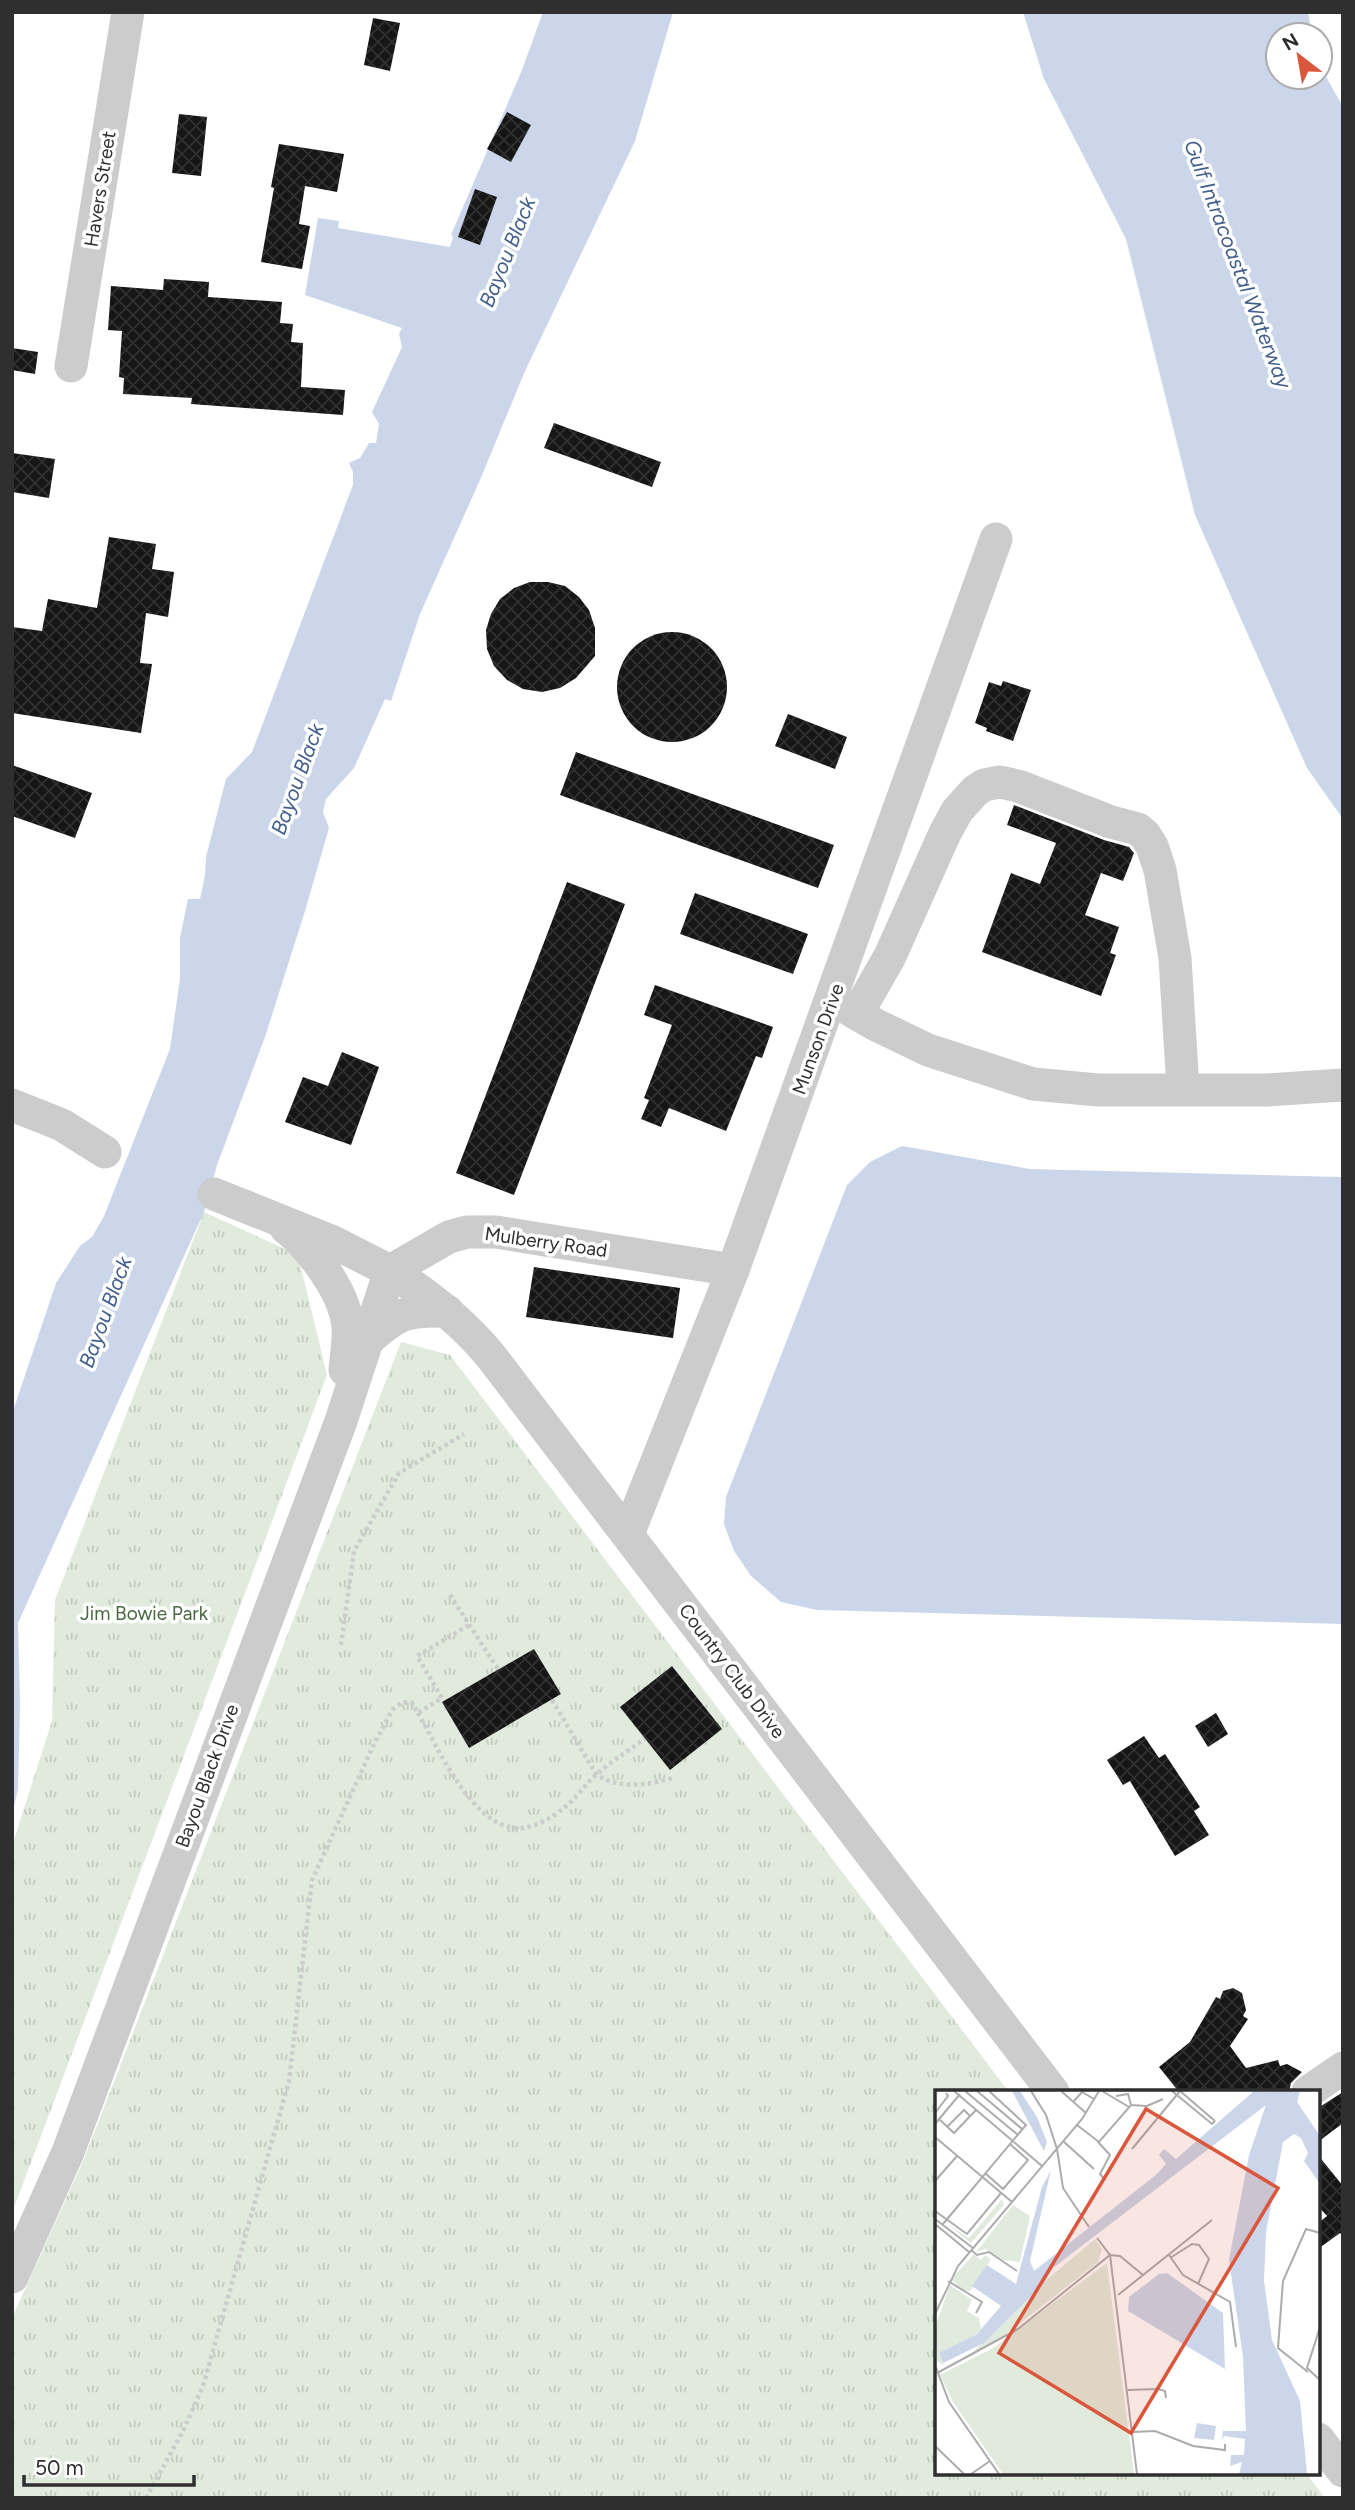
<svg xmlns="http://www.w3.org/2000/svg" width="1355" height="2510" font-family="Figtree,sans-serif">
	<defs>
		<pattern id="grass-tufts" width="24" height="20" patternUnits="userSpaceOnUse" patternTransform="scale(1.75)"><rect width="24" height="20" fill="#e1ebdd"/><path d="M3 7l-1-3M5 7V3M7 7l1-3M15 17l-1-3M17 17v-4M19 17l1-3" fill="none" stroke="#c1cabe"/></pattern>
		<pattern id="building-cross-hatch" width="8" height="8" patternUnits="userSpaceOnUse" patternTransform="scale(1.75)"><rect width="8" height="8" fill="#161616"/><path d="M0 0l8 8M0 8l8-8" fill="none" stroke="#303030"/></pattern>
	</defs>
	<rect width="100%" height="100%" fill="#fff"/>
	<g fill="url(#grass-tufts)">
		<polygon points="204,1212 298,1255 327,1375 12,2213 12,1846 52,1721 55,1600"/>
		<polygon points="401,1342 450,1355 1009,2092 937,2092 937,2473 1306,2473 1325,2498 12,2498 12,2318 84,2159"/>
	</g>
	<g fill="#cbd6ea">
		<polygon points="543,12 673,12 635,141 525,371 480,480 420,614 391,701 385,699 354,768 326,799 323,812 329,828 305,911 265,1037 217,1165 204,1212 18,1623 20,1704 18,1789 12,1815 12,1414 56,1283 80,1246 92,1237 104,1216 170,1049 180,979 180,938 188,899 200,899 205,875 206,857 226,779 252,752 353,485 353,472 349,463 360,458 369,443 376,443 379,424 372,412 402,347 399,334 402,328 305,295 318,218 339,221 338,228 450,247 453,237 451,235 522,70"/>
		<polygon points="1023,12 1308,12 1312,35 1278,35 1278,77 1320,77 1320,66 1343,107 1343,819 1307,768 1195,515 1126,239 1044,79"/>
		<polygon points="902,1146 1030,1169 1343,1177 1343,1624 817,1610 781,1602 751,1576 734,1551 724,1524 726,1497 847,1185 870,1162"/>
	</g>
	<g fill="url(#building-cross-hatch)">
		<polygon points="373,18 400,23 390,71 364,65"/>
		<polygon points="507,112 531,125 511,162 487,149"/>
		<polygon points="179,114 207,117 201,176 172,173"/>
		<polygon points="279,144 344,154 337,192 305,186 299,224 310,226 302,269 261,262 274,188 271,187"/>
		<polygon points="475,189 497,197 480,245 458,237"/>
		<polygon points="164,279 209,282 208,297 282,302 280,323 293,324 291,342 303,343 301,387 345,390 343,415 191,404 192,398 123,394 124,378 119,377 122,331 108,330 111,286 163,290"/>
		<polygon points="12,348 38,352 35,374 12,370"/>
		<polygon points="554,423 661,462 652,487 544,448"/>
		<polygon points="12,453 55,459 49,498 12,492"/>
		<polygon points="109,537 156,544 152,569 174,572 168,617 146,613 140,663 152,664 141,733 12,713 12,627 42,631 48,599 97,608"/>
		<polygon points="530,582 548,582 565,586 579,597 589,610 595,628 595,656 576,678 560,688 542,692 523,689 507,680 494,666 487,649 486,630 491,614 500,599 514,588"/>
		<circle cx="672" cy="687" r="55"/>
		<polygon points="1003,681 1031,690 1013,741 986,731 987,728 975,723 989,682 1001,686"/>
		<polygon points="788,714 847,737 835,769 775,746"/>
		<polygon points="576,752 834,845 818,888 560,795"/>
		<polygon points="12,765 92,793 75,838 12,816"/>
		<polygon points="1014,805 1104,840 1129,847 1134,853 1123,881 1101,873 1085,915 1119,927 1110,953 1116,955 1101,996 982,952 1011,873 1040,884 1056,843 1007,825"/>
		<polygon points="567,882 625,904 514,1195 456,1173"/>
		<polygon points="695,893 808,934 793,974 680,934"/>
		<polygon points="655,985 773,1027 762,1058 756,1056 726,1131 669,1108 661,1127 641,1119 649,1100 644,1098 672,1025 644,1015"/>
		<polygon points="342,1052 379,1067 351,1145 285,1122 303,1077 328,1086"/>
		<polygon points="534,1267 680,1288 673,1338 526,1317"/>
		<polygon points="534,1649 561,1694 469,1748 442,1702"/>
		<polygon points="672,1666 722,1729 670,1770 620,1707"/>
		<polygon points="1216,1713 1228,1734 1208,1747 1195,1726"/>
		<polygon points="1144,1736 1159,1758 1165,1754 1200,1807 1194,1811 1209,1835 1175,1856 1130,1781 1123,1785 1107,1760"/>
		<polygon points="1233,1988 1242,1993 1246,2010 1243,2016 1248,2019 1230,2046 1246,2068 1278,2060 1280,2066 1287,2064 1302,2072 1291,2083 1289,2092 1179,2092 1159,2067 1190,2042 1216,1997 1220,1999 1223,1991"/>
		<polygon points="1343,2092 1343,2123 1318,2142 1318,2108"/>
		<polygon points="1318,2155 1343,2186 1343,2236 1340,2233 1318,2249 1318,2223 1327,2216 1318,2206"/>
	</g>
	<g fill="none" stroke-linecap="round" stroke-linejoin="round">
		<g stroke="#ccc" stroke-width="4.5" stroke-dasharray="3.5 3.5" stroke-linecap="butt">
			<polyline points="450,1595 498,1669"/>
			<polyline points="341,1645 354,1551 399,1473 464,1434"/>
			<path d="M552,1700L596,1774C617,1790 652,1785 675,1777"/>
			<path d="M418,1713C439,1749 470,1823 515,1828C532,1830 551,1818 564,1808C577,1798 585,1784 597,1774C612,1761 629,1750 645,1739"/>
			<polyline points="146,2498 183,2431 203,2386 289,2081 312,1880 374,1744 393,1709 403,1702 412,1703 418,1713 442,1698 417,1656 469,1625"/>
		</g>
		<g stroke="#ccc" stroke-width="33">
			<polyline points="71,366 128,12"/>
			<polyline points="840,1004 876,1025 928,1050 1033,1084 1098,1090 1267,1090 1343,1085"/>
			<polyline points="857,1014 890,956 945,833 957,811 975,791 984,785 1000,782 1018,786 1111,822 1138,829 1145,835 1152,846 1160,870 1175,958 1183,1089"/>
			<polyline points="12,1105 62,1125 105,1152"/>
			<polyline points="214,1194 331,1241 390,1271 449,1237 467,1232 496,1232 733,1270"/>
			<path d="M286,1228C312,1249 345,1292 348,1327C349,1341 346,1357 345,1370"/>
			<path d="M368,1340C398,1313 406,1310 447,1311"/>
			<polyline points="628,1534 733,1270 996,539"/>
			<polyline points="1308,2092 1343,2068"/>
			<path d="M12,2277L68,2152L341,1421L390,1271C428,1294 461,1321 490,1355L1053,2092"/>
			<polyline points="1318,2439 1343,2471"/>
		</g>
	</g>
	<g text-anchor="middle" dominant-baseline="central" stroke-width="7" stroke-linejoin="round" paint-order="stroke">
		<g font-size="19" fill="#2f2f2f" stroke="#fff">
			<text transform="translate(100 189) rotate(-81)">Havers Street</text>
			<text transform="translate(818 1039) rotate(-70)">Munson Drive</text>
			<text transform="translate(546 1242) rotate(8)">Mulberry Road</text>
			<text transform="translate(732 1671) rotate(53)">Country Club Drive</text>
			<text transform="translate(207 1776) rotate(-70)">Bayou Black Drive</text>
		</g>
		<g font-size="19" fill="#48683f" stroke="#fff">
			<text x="144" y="1613">Jim Bowie Park</text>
		</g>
		<g font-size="21" font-style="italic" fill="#415e8c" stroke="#fff">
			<text transform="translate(507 252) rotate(-68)">Bayou Black</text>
			<text transform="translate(1238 264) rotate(69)">Gulf Intracoastal Waterway</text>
			<text transform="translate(297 779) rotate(-70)">Bayou Black</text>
			<text transform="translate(105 1312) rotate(-70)">Bayou Black</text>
		</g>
	</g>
	<g transform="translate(935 2090)">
		<rect width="385" height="385" fill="#fff"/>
		<path d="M67,109L69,115L36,153L12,134L34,148ZM78,115L95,126L85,172L68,170L51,159L41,162ZM160,149L167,159L163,172L65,249L33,268L82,215ZM39,164L46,170L50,165L56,169L45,189L35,201L28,200L16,189ZM172,173L199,384H68L18,312L5,285L58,258ZM15,195L37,210L32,221L44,228L46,240L27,255L4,263L9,276L2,271L0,237Z" fill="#e1ebdd"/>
		<path d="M77,1H85L102,27L112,52L109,61ZM319,1H365L362,12L385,46V94L369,71L373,63L366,48L359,44L348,52L331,142L329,191L337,250L365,311L372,384H304L307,372L295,376L296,365H309L310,349L289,346L287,351L288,341H311L308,267L294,170L314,65L331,15L118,178L108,194L49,253L8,273L4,263L42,244L66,216L37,196L52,175L81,194L107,97L116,80L95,171L99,181L222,84L231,74L224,65L229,59L241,69ZM232,183L288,223L290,279L193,221L194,207L224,184ZM262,333L281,336L279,350L259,348Z" fill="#cbd6ea"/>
		<path fill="none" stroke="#acacac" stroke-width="2" d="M19,1L107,76M30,1L83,45M42,1L87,39M96,1L111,25L122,59M126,1L151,23M167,1L194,17M237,1L277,34L280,31M245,1L280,31M181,6L193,4L196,15M139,11L147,2L159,9M0,23L13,6L11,3M4,29L19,43L41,20M0,34L25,4M142,35L164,52L196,15L212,16L228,9M12,37L29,20L35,26M0,47L77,112M128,51L159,79M163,52L175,65L165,84L170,90M122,59L128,98L154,137M197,59L245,1M50,83L68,99L93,70L75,54M0,91L22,66M0,121L32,144L66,103M0,129L38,158M0,134L34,162M8,134L91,35L54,1M162,148L175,165L185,166L208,185M36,160L42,165L54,162L82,181M234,165L248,185L295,212L301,257M235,168L257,154L264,155L274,169L263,194M13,191L47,212L41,223M183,205L277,130M0,224L23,176L147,29L164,1M385,237L372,278L385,290M0,275L14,312L64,384M373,282L343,258L348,191L371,139L385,143M2,283L83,239L175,165L202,384M193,300L223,299L230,301L231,308M198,342L220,341L258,356L290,360V354M0,356L29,384M36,384L55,371"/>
		<path fill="#da563c" fill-opacity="0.15" stroke="#da563c" stroke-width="3.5" d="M211,19L343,98L196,343L64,263Z"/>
		<rect width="385" height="385" fill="none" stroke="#2f2f2f" stroke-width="3.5"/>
	</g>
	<rect width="1355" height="2510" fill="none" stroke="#2f2f2f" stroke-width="28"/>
	<g transform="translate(1299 56) rotate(329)"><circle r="33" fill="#ffffff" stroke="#acacac" stroke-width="2"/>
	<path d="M0-5L12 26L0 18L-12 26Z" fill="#da563c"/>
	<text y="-10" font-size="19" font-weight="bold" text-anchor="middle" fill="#2f2f2f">N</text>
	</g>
	<path d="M24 2475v10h170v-10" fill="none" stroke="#2f2f2f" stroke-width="3.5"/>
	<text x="35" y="2475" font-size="21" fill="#2f2f2f" stroke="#ffffff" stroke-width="5" paint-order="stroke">50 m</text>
</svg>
